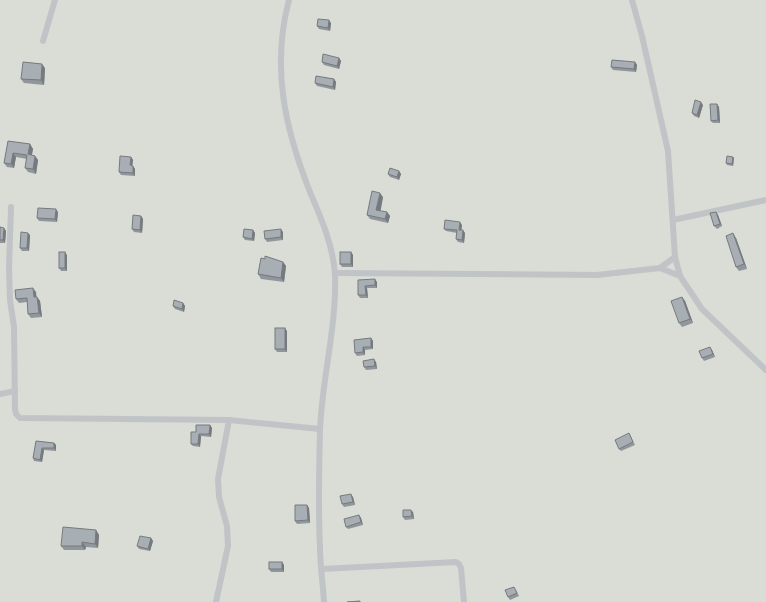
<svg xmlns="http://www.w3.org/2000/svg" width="766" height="602" font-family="'Exo 2',sans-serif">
	<rect width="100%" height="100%" fill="#f8f8f6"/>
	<rect fill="#d9ddd6" x="0" y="0" width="766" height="602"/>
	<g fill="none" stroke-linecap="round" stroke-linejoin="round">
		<g stroke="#c0c4c7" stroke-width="6">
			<path d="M289,0C271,67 285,129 310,192C321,218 333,245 335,274C337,326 322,378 320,430C319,469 318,508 320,547C320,565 323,584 324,602"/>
			<polyline points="632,0 642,36 668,151 675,257 680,276 702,309 766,370"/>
			<polyline points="43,41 55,0"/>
			<polyline points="11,207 9,268 10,300 14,327 15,409 16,414 20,418 229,420 320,429"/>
			<polyline points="673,220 766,200"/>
			<polyline points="660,268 675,257"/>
			<polyline points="335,273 597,275 660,268 680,276"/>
			<polyline points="0,394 15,391"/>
			<polyline points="322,569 456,562 459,564 461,568 464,602"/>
			<polyline points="216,602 228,546 227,526 219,497 218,479 229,420"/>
		</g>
	</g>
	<g fill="#90969b">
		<polygon points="331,23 330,31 319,29 317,26"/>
		<polygon points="339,58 341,61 339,69 324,65 322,62"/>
		<polygon points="635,62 637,65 636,72 613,70 611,67"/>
		<polygon points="45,68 44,85 24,83 21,79"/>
		<polygon points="334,79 336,82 335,90 317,86 315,83"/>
		<polygon points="717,104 719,107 720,123 713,123 711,121"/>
		<polygon points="703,105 699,118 694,116 692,113"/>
		<polygon points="8,141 30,144 33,149 32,155 35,156 38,160 36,174 28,172 25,168 27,159 16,157 14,168 7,167 4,163"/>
		<polygon points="131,157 133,160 132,166 133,166 135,169 135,176 121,175 119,172"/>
		<polygon points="733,157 734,158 733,166 727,165 726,163"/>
		<polygon points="399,171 401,174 399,180 390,177 388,174"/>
		<polygon points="383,197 380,211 387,212 390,216 388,223 370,219 367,215"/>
		<polygon points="58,212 57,222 39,221 37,218"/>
		<polygon points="716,212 718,215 722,226 717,229 714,226"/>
		<polygon points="141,216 143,219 142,233 134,232 132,229"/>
		<polygon points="462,225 461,230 465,233 464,243 458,242 456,239 457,233 446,231 444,229"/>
		<polygon points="0,227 6,231 5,243 0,243"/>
		<polygon points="253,230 255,233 254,241 245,240 243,237"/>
		<polygon points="283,232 283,240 267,242 265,239"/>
		<polygon points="30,235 29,251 22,251 20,248"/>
		<polygon points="736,238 747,269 739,271 736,267"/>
		<polygon points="351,252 353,255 353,267 342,267 340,264"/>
		<polygon points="67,255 67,271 61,271 59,268"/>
		<polygon points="265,259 283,262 286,266 284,282 261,279 258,274"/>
		<polygon points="358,280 377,282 377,288 367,288 368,298 360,298 358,295"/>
		<polygon points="36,292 36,297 37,297 40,301 42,317 31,318 28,314 27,302 19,303 16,299"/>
		<polygon points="682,297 685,301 693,323 682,327 679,323"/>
		<polygon points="183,303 185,306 184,312 175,309 173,306"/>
		<polygon points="287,331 287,352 277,352 275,349"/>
		<polygon points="371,338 373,341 373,349 365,350 365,355 357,356 355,353"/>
		<polygon points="712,350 715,357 704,361 702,358"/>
		<polygon points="376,362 377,369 366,370 364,367"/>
		<polygon points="210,425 212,428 211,437 201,436 200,447 193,446 191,444 196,432"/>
		<polygon points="629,433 635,445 621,451 619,449"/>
		<polygon points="36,441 54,443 56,445 56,451 44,450 42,462 34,461 33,458"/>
		<polygon points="353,497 355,505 344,507 342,504"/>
		<polygon points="307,505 309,508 310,523 297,524 295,521"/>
		<polygon points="413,512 414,519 405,520 403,517"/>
		<polygon points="359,515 361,518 363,525 348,529 346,527"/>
		<polygon points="96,530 99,535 98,548 86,547 85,550 64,550 61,546"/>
		<polygon points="151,538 153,541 150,551 139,549 137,546"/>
		<polygon points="282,562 284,565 284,572 271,572 269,569"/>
		<polygon points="516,590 519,596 510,600 508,597"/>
	</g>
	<g fill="#767a7e">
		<polygon points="329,20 331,23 330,31 328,28"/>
		<polygon points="339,58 341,61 339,69 337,66"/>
		<polygon points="635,62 637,65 636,72 634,69"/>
		<polygon points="42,64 45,68 44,85 41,80"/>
		<polygon points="334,79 336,82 335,90 333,87"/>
		<polygon points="701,102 703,105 699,118 697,115"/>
		<polygon points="717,104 719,107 720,123 718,120"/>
		<polygon points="30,144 33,149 31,159 28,154"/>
		<polygon points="13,153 16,157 14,168 11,164"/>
		<polygon points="35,156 38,160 36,174 33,169"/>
		<polygon points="131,157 133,160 132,168 130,165"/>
		<polygon points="733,157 734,158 733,166 732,164"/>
		<polygon points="133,166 135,169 135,176 133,173"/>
		<polygon points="399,171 401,174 399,180 397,177"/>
		<polygon points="380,193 383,197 380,214 376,210"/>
		<polygon points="56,209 58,212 57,222 55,219"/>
		<polygon points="387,212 390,216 388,223 385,219"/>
		<polygon points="716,212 718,215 722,226 720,224"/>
		<polygon points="141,216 143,219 142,233 140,230"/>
		<polygon points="460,222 462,225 461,233 459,230"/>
		<polygon points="4,228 6,231 5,243 3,240"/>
		<polygon points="281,229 283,232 283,240 281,237"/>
		<polygon points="253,230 255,233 254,241 252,239"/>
		<polygon points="463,230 465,233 464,243 462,240"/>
		<polygon points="28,233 30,235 29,251 27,248"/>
		<polygon points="733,233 736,238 747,269 744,264"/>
		<polygon points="65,252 67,255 67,271 65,268"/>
		<polygon points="351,252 353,255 353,267 351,264"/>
		<polygon points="283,262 286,266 284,282 281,278"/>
		<polygon points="375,279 377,282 377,288 375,285"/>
		<polygon points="365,286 367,288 368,298 366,295"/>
		<polygon points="33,288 36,292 37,302 34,297"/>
		<polygon points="37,297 40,301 42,317 39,313"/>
		<polygon points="682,297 685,301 693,323 690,319"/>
		<polygon points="183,303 185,306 184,312 182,309"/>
		<polygon points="285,328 287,331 287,352 285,349"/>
		<polygon points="371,338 373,341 373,349 371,347"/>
		<polygon points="363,347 365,350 365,355 363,352"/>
		<polygon points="710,347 712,350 715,357 713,354"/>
		<polygon points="374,359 376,362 377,369 375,366"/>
		<polygon points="210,425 212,428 211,437 209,434"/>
		<polygon points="199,434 201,436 200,447 198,444"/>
		<polygon points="54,443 56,445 56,451 54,448"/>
		<polygon points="42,448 44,450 42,462 40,460"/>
		<polygon points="351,494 353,497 355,505 353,502"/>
		<polygon points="307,505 309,508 310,523 308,520"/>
		<polygon points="411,510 413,512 414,519 412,516"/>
		<polygon points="359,515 361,518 363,525 361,522"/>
		<polygon points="96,530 99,535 98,548 95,544"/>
		<polygon points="151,538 153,541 150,551 148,549"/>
		<polygon points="82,542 86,547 85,550 82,546"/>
		<polygon points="282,562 284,565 284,572 282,569"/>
	</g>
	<g fill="#a8afb4" stroke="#767a7e">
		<polygon points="318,19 329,20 328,28 317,26"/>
		<polygon points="323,54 339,58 337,66 322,62"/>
		<polygon points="612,60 635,62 634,69 611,67"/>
		<polygon points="23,62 42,64 41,80 21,79"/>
		<polygon points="316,76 334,79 333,87 315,83"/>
		<polygon points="695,100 701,102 697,115 692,113"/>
		<polygon points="710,104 717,104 718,120 711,121"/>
		<polygon points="8,141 30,144 28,154 35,156 33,169 25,168 27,155 13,153 11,164 4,163"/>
		<polygon points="120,156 131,157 130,165 133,166 133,173 119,172"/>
		<polygon points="727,156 733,157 732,164 726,163"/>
		<polygon points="390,168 399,171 397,177 388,174"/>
		<polygon points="372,191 380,193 376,210 387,212 385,219 367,215"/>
		<polygon points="38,208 56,209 55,219 37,218"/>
		<polygon points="716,212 720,224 714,226 710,213"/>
		<polygon points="133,215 141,216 140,230 132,229"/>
		<polygon points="445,220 460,222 459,230 463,230 462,240 456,239 457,230 444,229"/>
		<polygon points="0,227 4,228 3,240 0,240"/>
		<polygon points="244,229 253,230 252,239 243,237"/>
		<polygon points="281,229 281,237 265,239 264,231"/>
		<polygon points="21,232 28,233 27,248 20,248"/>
		<polygon points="733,233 744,264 736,267 726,236"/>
		<rect x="59" y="252" width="6" height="16"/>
		<rect x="340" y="252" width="11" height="12"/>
		<polygon points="265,256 283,262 281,278 258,274 261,258 265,259"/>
		<polygon points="375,279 375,285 365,286 366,295 358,295 358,280"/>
		<polygon points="33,288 34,297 37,297 39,313 28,314 27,298 16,299 15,290"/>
		<polygon points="682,297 690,319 679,323 671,301"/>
		<polygon points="174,300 183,303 182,309 173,306"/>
		<rect x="275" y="328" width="10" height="21"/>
		<polygon points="371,338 371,347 363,347 363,352 355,353 354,340"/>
		<polygon points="710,347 713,354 702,358 699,351"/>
		<polygon points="374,359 375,366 364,367 363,361"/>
		<polygon points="196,425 210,425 209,434 199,434 198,444 191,444 191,432 196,432"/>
		<polygon points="629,433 633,442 619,449 615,440"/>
		<polygon points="36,441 54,443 54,448 42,448 40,460 33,458"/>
		<polygon points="351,494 353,502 342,504 340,496"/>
		<polygon points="295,505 307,505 308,520 295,521"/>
		<polygon points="403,510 411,510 412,516 403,517"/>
		<polygon points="359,515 361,522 346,527 344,519"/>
		<polygon points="63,527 96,530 95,544 82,542 82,546 61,546"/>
		<polygon points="140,536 151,538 148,549 137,546"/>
		<rect x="269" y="562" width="13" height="7"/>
		<polygon points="514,587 517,593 508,597 505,590"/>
		<polygon points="360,601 360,602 347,602"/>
	</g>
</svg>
